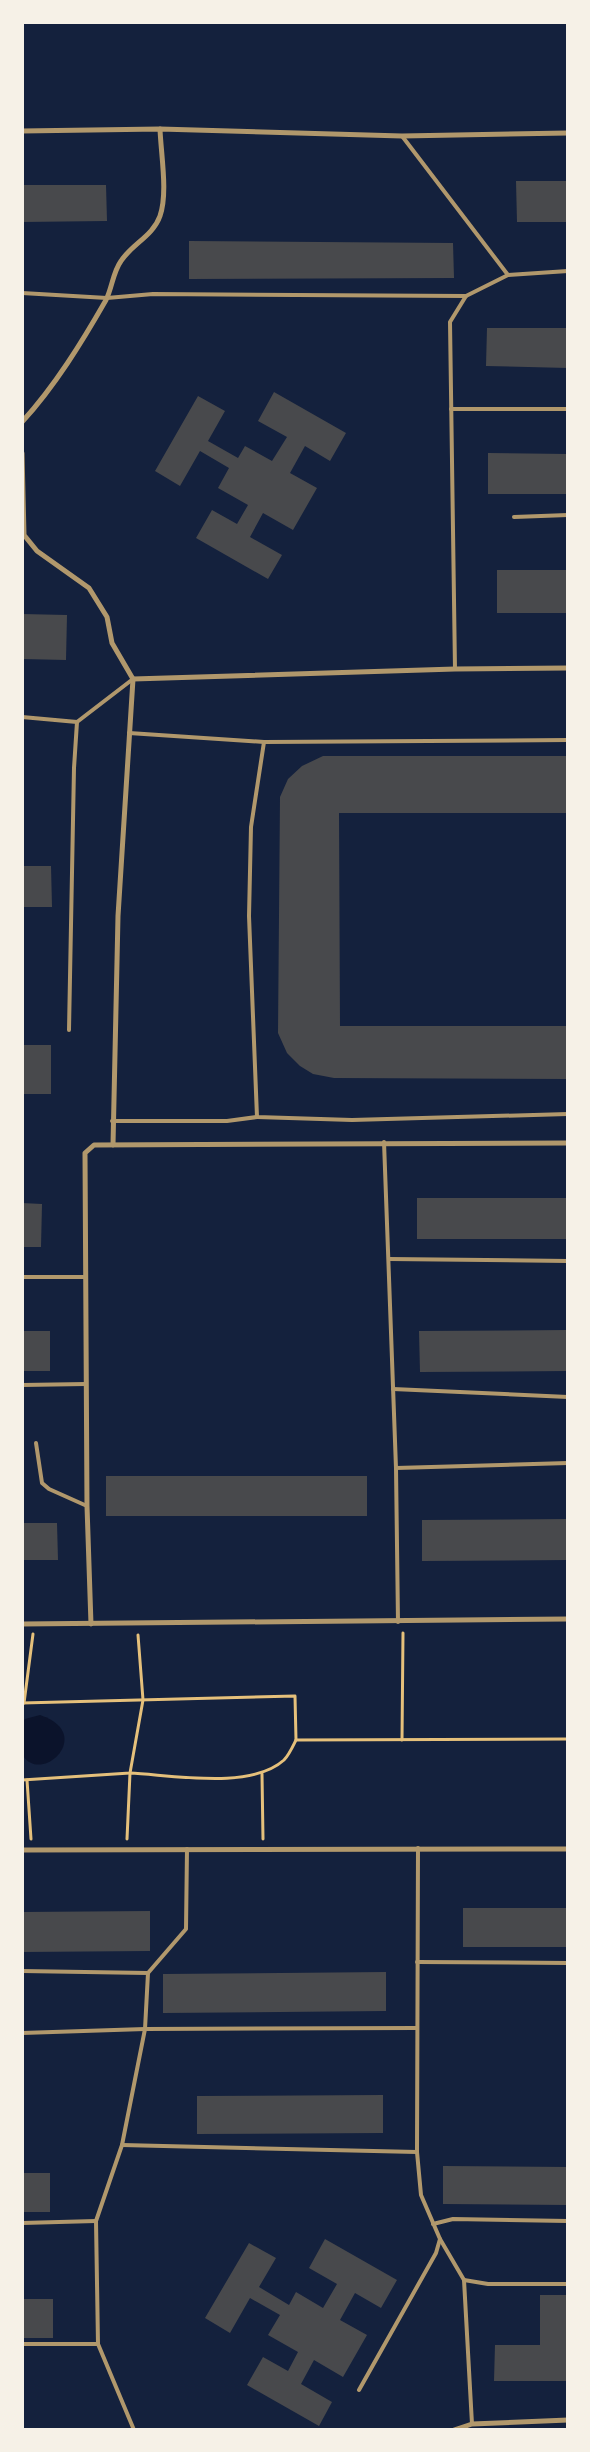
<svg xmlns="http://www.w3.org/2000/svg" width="590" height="2452" font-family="Figtree,sans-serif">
	<rect width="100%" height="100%" fill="#14213d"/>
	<path fill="#0b132b" d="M40,1715C95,1733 43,1785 23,1756L22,1723L25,1719Z"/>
	<g fill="#48494c">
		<polygon points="516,181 568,181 568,222 517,222"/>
		<polygon points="22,185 106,185 107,221 22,222"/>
		<polygon points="189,241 453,243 454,278 189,279"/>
		<polygon points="487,328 568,328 568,368 486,366"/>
		<polygon points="274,392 346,433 330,461 305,446 290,473 317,488 293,530 263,513 250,537 282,555 268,579 196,538 212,510 237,524 248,505 218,488 229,468 200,451 180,486 155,471 198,396 225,411 208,441 238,458 245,446 272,461 287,437 258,421"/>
		<polygon points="488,453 568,454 568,494 488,494"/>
		<rect x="497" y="570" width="71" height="43"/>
		<polygon points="22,614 67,615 66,660 22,659"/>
		<polygon points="323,756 568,756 568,813 339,813 340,1026 568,1026 568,1079 334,1078 313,1074 300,1066 287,1053 278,1033 280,797 288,779 302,766"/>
		<polygon points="22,866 51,866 52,907 22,907"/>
		<rect x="22" y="1045" width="29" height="49"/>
		<rect x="417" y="1198" width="151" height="41"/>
		<polygon points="22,1203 42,1204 41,1247 22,1247"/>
		<polygon points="568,1330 568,1371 420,1372 419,1331"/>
		<rect x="22" y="1331" width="28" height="40"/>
		<rect x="106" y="1476" width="261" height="40"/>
		<polygon points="568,1519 568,1560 422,1561 422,1520"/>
		<polygon points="22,1523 57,1523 58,1560 22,1560"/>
		<rect x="463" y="1908" width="105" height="39"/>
		<polygon points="150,1911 150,1951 22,1952 22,1912"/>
		<polygon points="386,1972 386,2011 163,2013 163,1974"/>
		<polygon points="383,2095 383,2133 197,2134 197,2096"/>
		<polygon points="443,2166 568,2167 568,2205 443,2204"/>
		<rect x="22" y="2173" width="28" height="39"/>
		<polygon points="325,2239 397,2280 381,2308 355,2293 340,2320 367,2335 343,2377 314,2360 301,2384 332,2402 319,2426 247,2385 263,2357 288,2371 298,2352 268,2335 280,2315 250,2298 230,2333 205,2318 249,2243 276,2258 259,2287 289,2305 296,2292 323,2308 337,2284 309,2268"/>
		<polygon points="540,2295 568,2295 568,2381 494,2381 495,2345 540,2345"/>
		<rect x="22" y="2299" width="31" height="39"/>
	</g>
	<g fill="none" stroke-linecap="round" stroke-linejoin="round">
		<g stroke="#e5c07b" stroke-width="3">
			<polyline points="22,1703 295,1696 296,1740"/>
			<polyline points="24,1703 33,1634"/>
			<polyline points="402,1740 403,1633"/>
			<polyline points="262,1774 263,1839"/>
			<polyline points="22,1780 130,1773 143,1700 138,1635"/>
			<polyline points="27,1780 31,1839"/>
			<path d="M127,1839L130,1773C172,1775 251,1790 284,1760C289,1755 293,1746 296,1740L568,1739"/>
		</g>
		<g stroke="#b1986c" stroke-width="4">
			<polyline points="402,136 508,275"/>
			<polyline points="22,293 107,298 153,294 466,296"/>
			<polyline points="451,409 568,409"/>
			<polyline points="514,517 568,515"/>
			<polyline points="455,669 450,322 466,296 508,275 568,271"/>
			<polyline points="22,717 77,722 133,679"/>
			<polyline points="129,733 264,742"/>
			<polyline points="568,740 264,742 251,827 249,916 257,1117 352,1120 568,1114"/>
			<polyline points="69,1030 74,768 77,722"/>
			<polyline points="112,1121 227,1121 257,1117"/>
			<polyline points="384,1142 396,1468 398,1622"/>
			<polyline points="389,1259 568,1261"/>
			<polyline points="22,1277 86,1277"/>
			<polyline points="22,1385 86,1384"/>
			<polyline points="393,1389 568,1397"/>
			<polyline points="36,1443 42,1483 49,1489 87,1506"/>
			<polyline points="396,1468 568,1463"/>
			<polyline points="418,1848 417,2152 421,2195 440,2239 464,2280 472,2424"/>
			<polyline points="417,1962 568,1963"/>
			<polyline points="22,1971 148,1973"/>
			<polyline points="22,2033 145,2029 416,2028"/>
			<polyline points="122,2145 417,2152"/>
			<polyline points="22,2223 96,2221"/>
			<polyline points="433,2224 453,2219 568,2221"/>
			<polyline points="464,2280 488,2284 568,2284"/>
			<polyline points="22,2344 98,2344"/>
			<polyline points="359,2390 436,2253 440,2239"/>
			<polyline points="134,2430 98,2344 96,2221 122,2145 145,2029 148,1973 186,1929 187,1849"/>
		</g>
		<g stroke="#b1986c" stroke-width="5">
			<polyline points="22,131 160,129 402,136 568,133"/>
			<path d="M22,422C55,386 82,342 106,300C112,288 113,272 121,261C132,244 153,236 160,216C168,193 161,155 160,129"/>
			<polyline points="22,453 24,535 37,551 89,588 107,617 112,643 133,679 118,916 113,1145"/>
			<polyline points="133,679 455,669 568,668"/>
			<polyline points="22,1624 568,1619"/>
			<polyline points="91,1624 87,1506 85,1153 94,1145 568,1143"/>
			<polyline points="22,1850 568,1849"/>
			<polyline points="454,2430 472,2424 568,2420"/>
		</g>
	</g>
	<rect width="590" height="2452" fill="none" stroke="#f6f1e7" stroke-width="48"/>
</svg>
